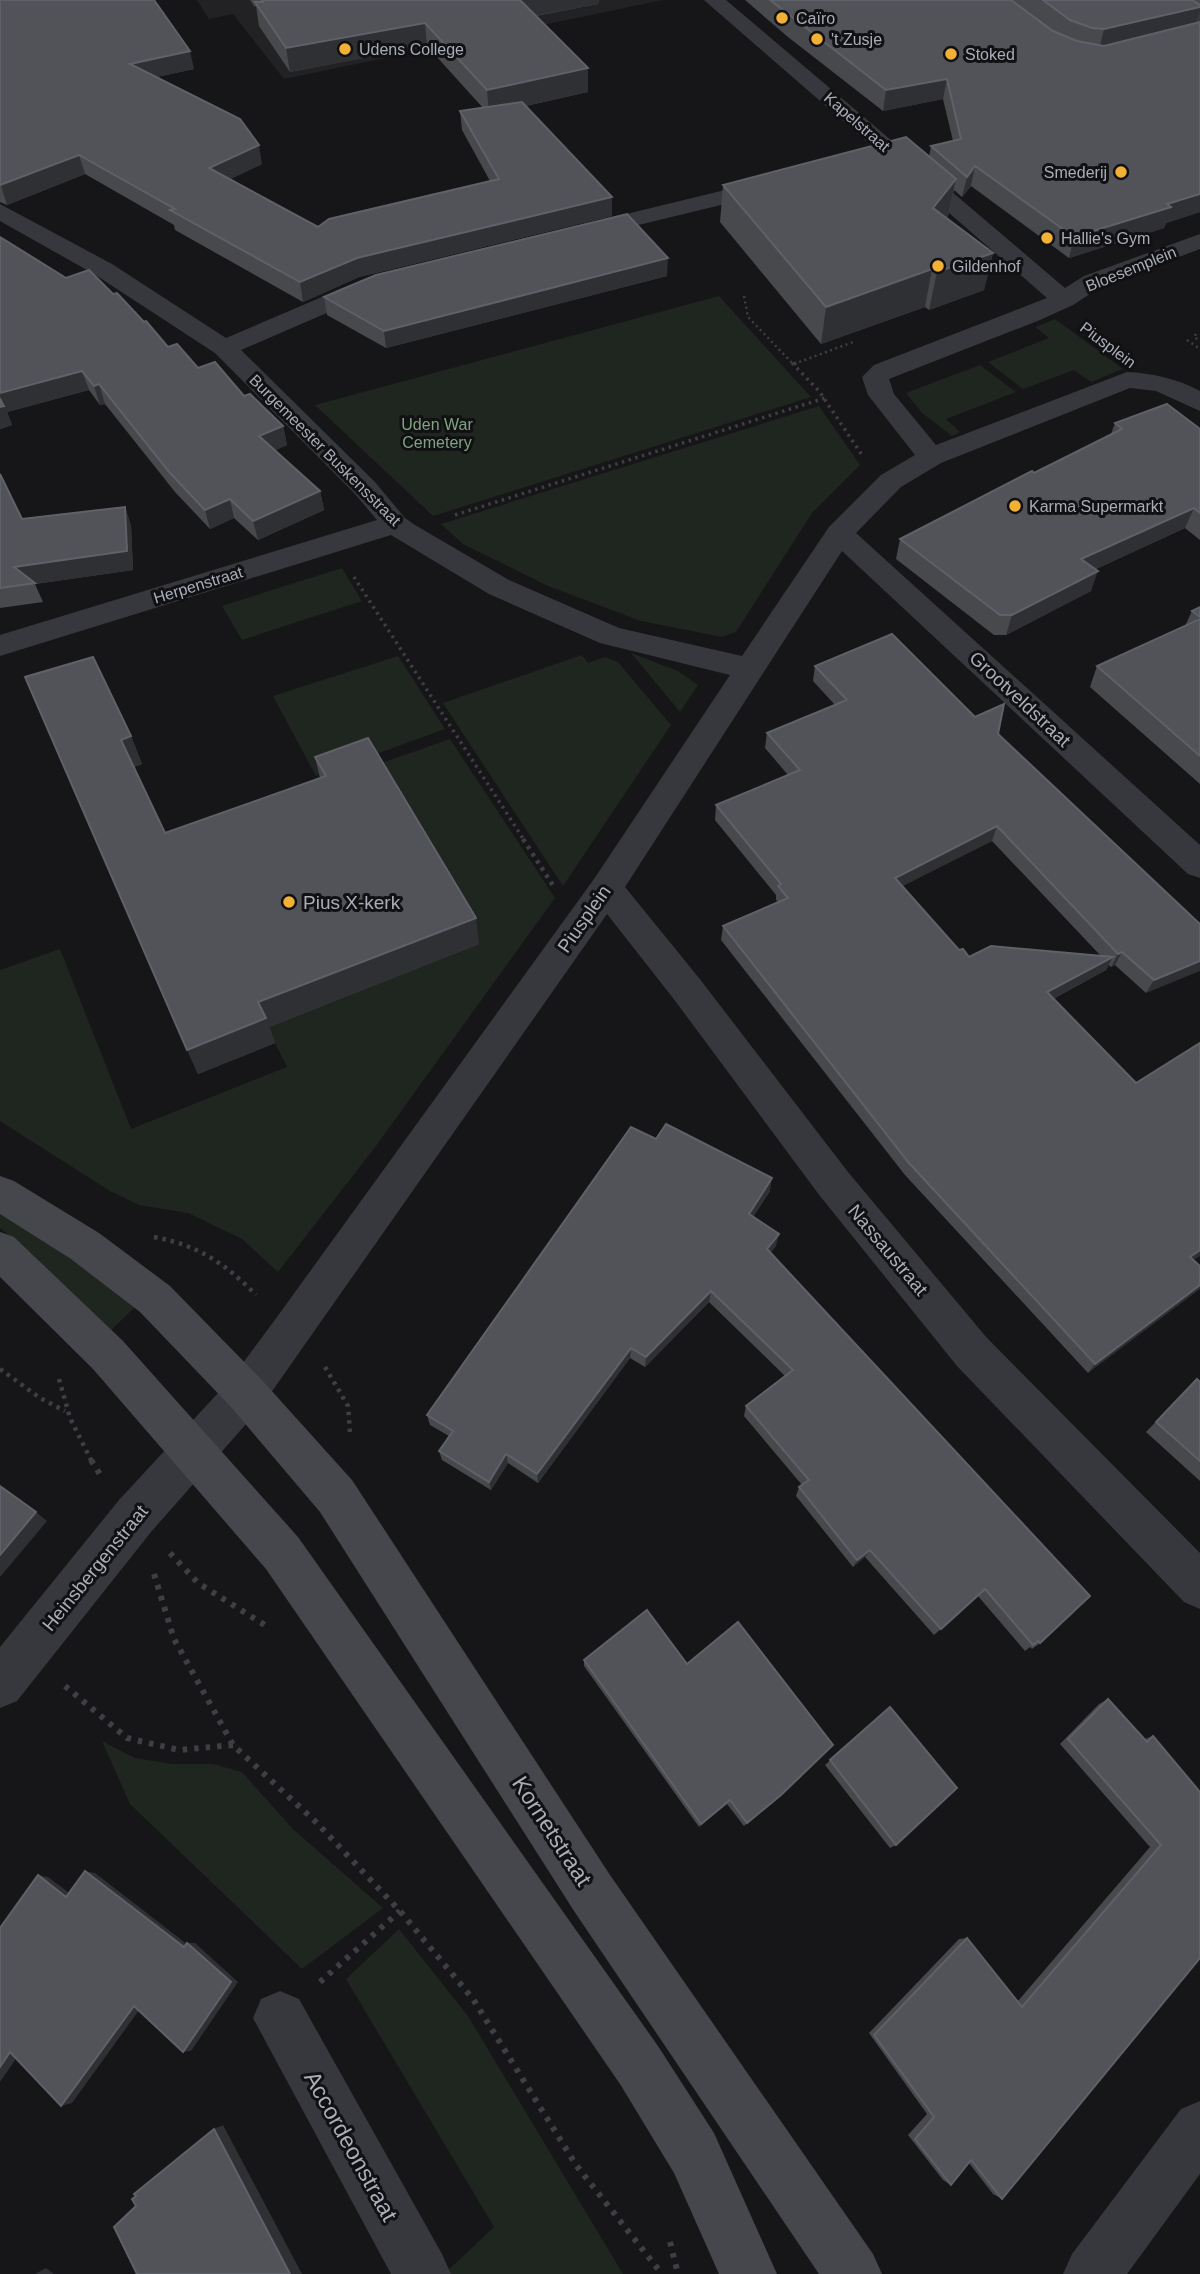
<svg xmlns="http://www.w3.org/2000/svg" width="1200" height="2274" font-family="Helvetica,sans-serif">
	<rect width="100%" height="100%" fill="#161618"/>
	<polygon fill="#222225" points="197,0 663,0 284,79 233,14 209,19"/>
	<g fill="#1e261f">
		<polygon points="719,296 811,397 433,516 315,405"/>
		<polygon points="1055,319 1123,369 1091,382 1074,370 1023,389 988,362 1049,338 1035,327"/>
		<polygon points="980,365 1016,392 946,419 960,432 952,436 922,413 906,393"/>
		<polygon points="819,406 860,465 812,513 736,632 722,637 641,621 548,586 463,544 441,524"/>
		<polygon points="342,568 362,601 242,640 222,606"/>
		<polygon points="631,653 678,671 698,685 680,712"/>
		<polygon points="582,655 588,663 605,657 618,662 671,725 563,886 443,703"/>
		<polygon points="398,656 445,729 316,776 273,696"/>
		<polygon points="450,739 555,898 376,1146 278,1272 242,1239 188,1213 139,1205 110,1191 0,1121 0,970 60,949 131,1129 287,1067 267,1027 373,766"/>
		<polygon points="0,1211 48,1242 136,1306 109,1332 34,1256 0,1228"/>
		<polygon points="102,1741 135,1758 172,1764 213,1764 242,1772 293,1829 383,1908 302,1969 130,1804"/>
		<polygon points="399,1929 468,2016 623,2274 444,2274 494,2227 346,1979"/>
	</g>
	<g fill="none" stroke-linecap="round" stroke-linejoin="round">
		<g stroke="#3d3f44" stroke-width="2.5" stroke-dasharray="2 3.5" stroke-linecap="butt">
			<polyline points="744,296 748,317 794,365"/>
			<polyline points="1087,329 1111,347"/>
			<polyline points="1196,334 1194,337 1200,341"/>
			<polyline points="1187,340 1200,349"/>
			<polyline points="794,364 853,342"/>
		</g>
		<g stroke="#3d3f44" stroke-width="3.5" stroke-dasharray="2.5 4.5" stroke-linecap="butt">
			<polyline points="792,363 819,391 862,455"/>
			<polyline points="794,364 797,363"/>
			<polyline points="455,515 825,398"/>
			<polyline points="354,577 524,840"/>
		</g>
		<g stroke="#3d3f44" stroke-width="4.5" stroke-dasharray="3.5 5" stroke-linecap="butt">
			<polyline points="523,839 554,887"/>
			<path d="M154,1237C198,1245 226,1264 256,1295"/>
			<polyline points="325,1367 348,1406 350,1432"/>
			<polyline points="0,1369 40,1398 65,1411"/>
			<polyline points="59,1379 70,1418 92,1462"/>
		</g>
		<g stroke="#3d3f44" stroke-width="6" stroke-dasharray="4.5 7" stroke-linecap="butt">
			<polyline points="91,1460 101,1476"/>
			<polyline points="170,1553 198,1583 268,1627"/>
			<polyline points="154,1574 174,1639 233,1745 317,1823 400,1911 473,1999 576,2165 662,2274"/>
			<polyline points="65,1686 127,1738 179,1750 233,1745"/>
			<polyline points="320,1982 400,1911"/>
			<polyline points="670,2242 678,2274"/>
		</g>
		<g fill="#37383d" fill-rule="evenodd">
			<path d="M704,0H726L1065,288L1084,276L1200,234V249L1102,286L1073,305L1040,320L889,379L894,394L936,445L1127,372C1152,373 1178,379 1200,391V411L1156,391L1130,388L941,463L901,487L856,533L1200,845V878L1188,874L842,551L625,887L699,978L848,1172L987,1338L1200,1553V1609L1184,1602L957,1366L820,1196L673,998L607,914L261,1407L151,1532L17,1701L0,1708V1647L119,1500L231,1379L277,1317L594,879L730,675L600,643L489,594L391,535L0,656V635L377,520L355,494L215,353L94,274L0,221V204L112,264L226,338L364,279L373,277L382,279L385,284L382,289L241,350L375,482L405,518L415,525L509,580L619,628L742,656L829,527L881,475L915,455L868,395L862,377L874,365L1047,298Z"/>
			<polygon points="1159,0 1183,0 1200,10 1200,25 1193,23"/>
			<polygon points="774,178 782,180 785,185 782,190 581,239 573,237 569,232 573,227"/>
			<polygon points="280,1991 299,1999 442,2254 451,2274 391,2274 253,2018 261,1999"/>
			<polygon points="1200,2101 1200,2174 1127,2274 1063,2274 1072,2254 1181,2109"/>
		</g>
		<g fill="#45474d" fill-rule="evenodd">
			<polygon points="0,1176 14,1181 99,1233 170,1286 261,1379 352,1480 610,1875 873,2254 882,2274 819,2274 574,1911 320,1512 231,1407 140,1312 71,1259 0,1214"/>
			<polygon points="0,1232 14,1237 123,1341 298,1537 658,2046 714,2133 777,2274 719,2274 674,2173 620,2084 266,1569 93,1369 0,1277"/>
		</g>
	</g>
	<g fill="#47494d" fill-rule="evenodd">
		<polygon points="0,0 194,69 157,77 262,164 230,179 318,227 490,181 462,130 460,111 483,108 427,46 290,72 259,26 256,6 255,7 250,0 599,0 598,4 536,16 588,92 526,106 612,197 612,216 359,277 303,302 175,230 174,225 85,174 7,205 0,202"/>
		<polygon points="745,0 1011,0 1055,32 1011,0 1200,0 1200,11 1196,23 1200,22 1200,212 1166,223 1164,228 1069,258 971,186 962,197 954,190 948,216 947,218 993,253 984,290 929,310 925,307 821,344 720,222 723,185 929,157 931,146 953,141 943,99 883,111 788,37"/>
		<polygon points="0,237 66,278 113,294 144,322 168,347 198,368 244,396 283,426 287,445 275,450 320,491 324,510 258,540 234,518 210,529 175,492 105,404 100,405 89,390 7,412 12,425 0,429"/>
		<polygon points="667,276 386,348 327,315 324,297"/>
		<polygon points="1115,423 1200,429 1200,540 1185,528 1096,569 1091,591 1006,635 994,635 896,559 900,539 1111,434"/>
		<polygon points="0,474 22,519 125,507 131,526 133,570 35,584 43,602 0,608"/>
		<polygon points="1200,607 1200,784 1090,687 1097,666 1185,626 1192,611"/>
		<path d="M815,666L975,717L998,734L1200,924L1146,993L1115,965L1111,967L1109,965L1106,970L1053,999L1194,1260L1088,1373L905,1175L721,940L723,926L778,902L776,900V895L715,820L716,805L788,775L765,748L767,733L835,705L813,681ZM992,841L1100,955L969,957L959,950L902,886Z"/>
		<polygon points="25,677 131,736 142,764 134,767 165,833 320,778 315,757 479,944 269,1027 275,1043 198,1074"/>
		<polygon points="656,1139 770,1191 753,1217 776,1246 770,1253 1040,1643 1032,1649 1030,1647 1025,1651 978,1596 934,1635 865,1557 853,1567 796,1496 799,1487 802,1485 744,1416 746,1406 785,1376 709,1302 645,1367 630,1358 538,1483 508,1463 491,1490 442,1460 439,1451 449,1436 430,1425 427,1415"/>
		<polygon points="1197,1379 1200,1382 1200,1481 1146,1432"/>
		<polygon points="584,1660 687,1664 833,1745 744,1826 727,1804 699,1827 584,1666"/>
		<polygon points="1108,1699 1145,1739 1153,1736 1199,1791 1200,1790 1200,1958 1002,2199 993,2194 969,2163 951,2185 943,2180 908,2135 927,2114 869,2033 959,1939 967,1938 1018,2001 1150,1847 1060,1744 1099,1704"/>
		<polygon points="890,1707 896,1845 890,1848 825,1765"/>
	</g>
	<g fill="#2f3033">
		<polygon points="516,0 599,0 598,4 517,19"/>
		<polygon points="1200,7 1200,11 1195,26 1099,49 1104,29"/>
		<polygon points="425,23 427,46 290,72 286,48"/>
		<polygon points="190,51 194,69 134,82 130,64"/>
		<polygon points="588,68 588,92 489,114 487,90"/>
		<polygon points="947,79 943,99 883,111 886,90"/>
		<polygon points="259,145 262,164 214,187 209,168"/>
		<polygon points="79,155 85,174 7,205 1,186"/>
		<polygon points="975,166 971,186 962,197 967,177"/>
		<polygon points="956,179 948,216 926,245 933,208"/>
		<polygon points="1200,194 1200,212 1166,223 1164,228 1069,258 1074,237"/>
		<polygon points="612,197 612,216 359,277 303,302 300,282 357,258"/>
		<polygon points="993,253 984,290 929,310 937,272"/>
		<polygon points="668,258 667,276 386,348 384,331"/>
		<polygon points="932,269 925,307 821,344 826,307"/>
		<polygon points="82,371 89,390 7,412 12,425 0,429 0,393"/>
		<polygon points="99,384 105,404 100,405 94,386"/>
		<polygon points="283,426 287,445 264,456 259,436"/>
		<polygon points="320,491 324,510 258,540 253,521"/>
		<polygon points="230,499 234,518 210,529 205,510"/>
		<polygon points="125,507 131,526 133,570 35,584 14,567"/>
		<polygon points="1194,508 1185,528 1074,579 1081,559"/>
		<polygon points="1098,571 1091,591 1006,635 1012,615"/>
		<polygon points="131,736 142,764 131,768 121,740"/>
		<polygon points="997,826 992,841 891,892 895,878"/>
		<polygon points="476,918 479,944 269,1027 275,1043 198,1074 187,1050 258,1002"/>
		<polygon points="1122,952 1115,965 1111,967 1118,954"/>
		<polygon points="1113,957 1106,970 1041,1005 1047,992"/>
		<polygon points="1200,961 1200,971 1146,993 1154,980"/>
		<polygon points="772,1178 770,1191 747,1226 749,1214"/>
		<polygon points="779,1234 776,1246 764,1260 767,1249"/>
		<polygon points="1200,1250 1200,1256 1181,1268 1190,1257"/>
		<polygon points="1200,1285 1200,1289 1088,1373 1095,1364"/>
		<polygon points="711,1291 709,1302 645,1367 646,1357"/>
		<polygon points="631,1348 630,1358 538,1483 537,1474"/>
		<polygon points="506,1454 508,1463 491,1490 489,1482"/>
		<polygon points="36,1512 47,1521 0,1577 0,1555"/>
		<polygon points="870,1550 865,1557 853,1567 857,1560"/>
		<polygon points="730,1800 727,1804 699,1827 701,1824"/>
		<polygon points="85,1871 95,1873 192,1948 184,1947"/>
		<polygon points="38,1875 48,1877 76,1898 66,1897"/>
		<polygon points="187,1943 195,1943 238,1982 191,2051 183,2052"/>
		<polygon points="134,2006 142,2006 72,2103 61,2106"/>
		<polygon points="22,2050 0,2082 0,2067 10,2052"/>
		<polygon points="223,2125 302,2274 290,2274 214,2129"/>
		<polygon points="46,2268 54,2274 35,2274"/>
	</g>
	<g fill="#525359" stroke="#5f6168" stroke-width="2">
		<polygon points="0,0 154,0 190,51 130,64 240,119 259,145 209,168 318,227 329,219 499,179 460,111 522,102 612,197 357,258 300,282 170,210 175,209 79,155 0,185"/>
		<polygon points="262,0 520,0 588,68 487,90 425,23 286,48 255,2 263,2"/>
		<polygon points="770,0 1011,0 1053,31 1077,41 1104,46 1200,22 1200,194 1167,204 1171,207 1074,237 975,166 967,177 931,146 961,139 947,79 886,90"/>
		<polygon points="1043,0 1192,0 1200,5 1200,7 1104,29 1092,28 1070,20"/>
		<polygon points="906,137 956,179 933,208 993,253 937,272 932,269 826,307 723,185"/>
		<polygon points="627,214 668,258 384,331 324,297 376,275"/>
		<polygon points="0,237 66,278 89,270 113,294 117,293 144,322 146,321 168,347 177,344 198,368 215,362 244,396 250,394 283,426 259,436 320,491 253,521 230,499 205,510 170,473 99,384 94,386 82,371 0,393"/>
		<polygon points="0,399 4,406 0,407"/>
		<polygon points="1167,404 1200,429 1200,513 1194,508 1081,559 1098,571 1012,615 1000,615 900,539 1032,471 1034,473 1122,429 1115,423"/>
		<polygon points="0,474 22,519 125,507 127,551 14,567 35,583 0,588"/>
		<polygon points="1200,607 1200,617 1192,611"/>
		<polygon points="1200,619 1200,756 1097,666"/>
		<polygon points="892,634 975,717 1004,704 998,734 1200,924 1200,961 1154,980 1122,952 1118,954 997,826 895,878 959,950 963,949 969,957 991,946 1113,957 1047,992 1136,1083 1200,1043 1200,1250 1190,1257 1200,1266 1200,1285 1095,1364 909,1163 723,926 788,898 778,886 781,884 716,805 800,770 767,733 847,700 815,666"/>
		<polygon points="93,657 131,736 121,740 165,833 326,776 315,757 368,738 476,918 258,1002 266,1018 187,1050 25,677"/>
		<polygon points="666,1124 772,1178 749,1214 779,1234 767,1249 1090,1596 1040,1643 1038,1641 1033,1645 985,1589 941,1629 870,1550 857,1560 799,1487 809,1480 746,1406 793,1370 711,1291 646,1357 631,1348 537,1474 506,1454 489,1482 439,1451 453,1431 427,1415 631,1127 656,1139"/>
		<polygon points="1197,1379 1200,1382 1200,1461 1156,1422"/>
		<polygon points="0,1486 36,1512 0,1555"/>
		<polygon points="647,1610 687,1664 738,1622 833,1745 781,1795 747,1823 730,1800 701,1824 584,1660"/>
		<polygon points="1108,1699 1147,1742 1153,1736 1200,1792 1200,1958 1002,2199 971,2160 951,2185 915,2139 934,2117 874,2035 967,1938 1022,2007 1161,1845 1068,1739"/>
		<polygon points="890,1707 957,1788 896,1845 830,1760"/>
		<polygon points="85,1871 184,1947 187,1943 231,1982 183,2052 134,2006 61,2106 10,2052 0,2067 0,1928 38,1875 66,1897"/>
		<polygon points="214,2129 290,2274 137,2274 114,2227 136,2206 132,2199 136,2196 134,2194"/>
	</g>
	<g fill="#f2b134" stroke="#111113" stroke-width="2.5">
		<circle cx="782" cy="18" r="7"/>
		<circle cx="817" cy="39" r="7"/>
		<circle cx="345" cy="49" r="7"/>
		<circle cx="951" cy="54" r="7"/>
		<circle cx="1121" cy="172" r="7"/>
		<circle cx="1047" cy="238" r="7"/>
		<circle cx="938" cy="266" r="7"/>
		<circle cx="1015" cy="506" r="7"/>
		<circle cx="289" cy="902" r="7"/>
	</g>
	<g text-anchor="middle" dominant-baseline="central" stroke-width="6" stroke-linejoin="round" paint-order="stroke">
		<g font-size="16" fill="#a8adb8" stroke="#111113" text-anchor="start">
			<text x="796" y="18">Caïro</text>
			<text x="831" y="39">'t Zusje</text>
			<text x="359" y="49">Udens College</text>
			<text x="965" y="54">Stoked</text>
			<text x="1107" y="172" text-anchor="end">Smederij</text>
			<text x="1061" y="238">Hallie's Gym</text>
			<text x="952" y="266">Gildenhof</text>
			<text x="1029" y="506">Karma Supermarkt</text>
		</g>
		<g font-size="16" fill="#a8adb8" stroke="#111113">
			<text transform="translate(857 122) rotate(41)">Kapelstraat</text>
			<text transform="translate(1131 269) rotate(-22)">Bloesemplein</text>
			<text transform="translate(1108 345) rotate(37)">Piusplein</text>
			<text transform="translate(325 450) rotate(45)">Burgemeester Buskensstraat</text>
			<text transform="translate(198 585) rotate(-17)">Herpenstraat</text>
		</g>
		<g font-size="16" fill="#7fa381" stroke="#111113">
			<text x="437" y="424">Uden War<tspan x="437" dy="18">Cemetery</tspan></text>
		</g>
		<g font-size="19" fill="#a8adb8" stroke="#111113">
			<text transform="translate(1020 699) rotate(43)">Grootveldstraat</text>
			<text transform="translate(584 919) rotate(-55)">Piusplein</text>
			<text transform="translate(888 1250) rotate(50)">Nassaustraat</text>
			<text transform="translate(95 1568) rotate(-51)">Heinsbergenstraat</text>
		</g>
		<g font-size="19" fill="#a8adb8" stroke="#111113" text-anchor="start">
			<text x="303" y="902">Pius X-kerk</text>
		</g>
		<g font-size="23" fill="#a8adb8" stroke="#111113">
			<text transform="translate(552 1831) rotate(57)">Kornetstraat</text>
			<text transform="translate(351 2146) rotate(61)">Accordeonstraat</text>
		</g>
	</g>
</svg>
